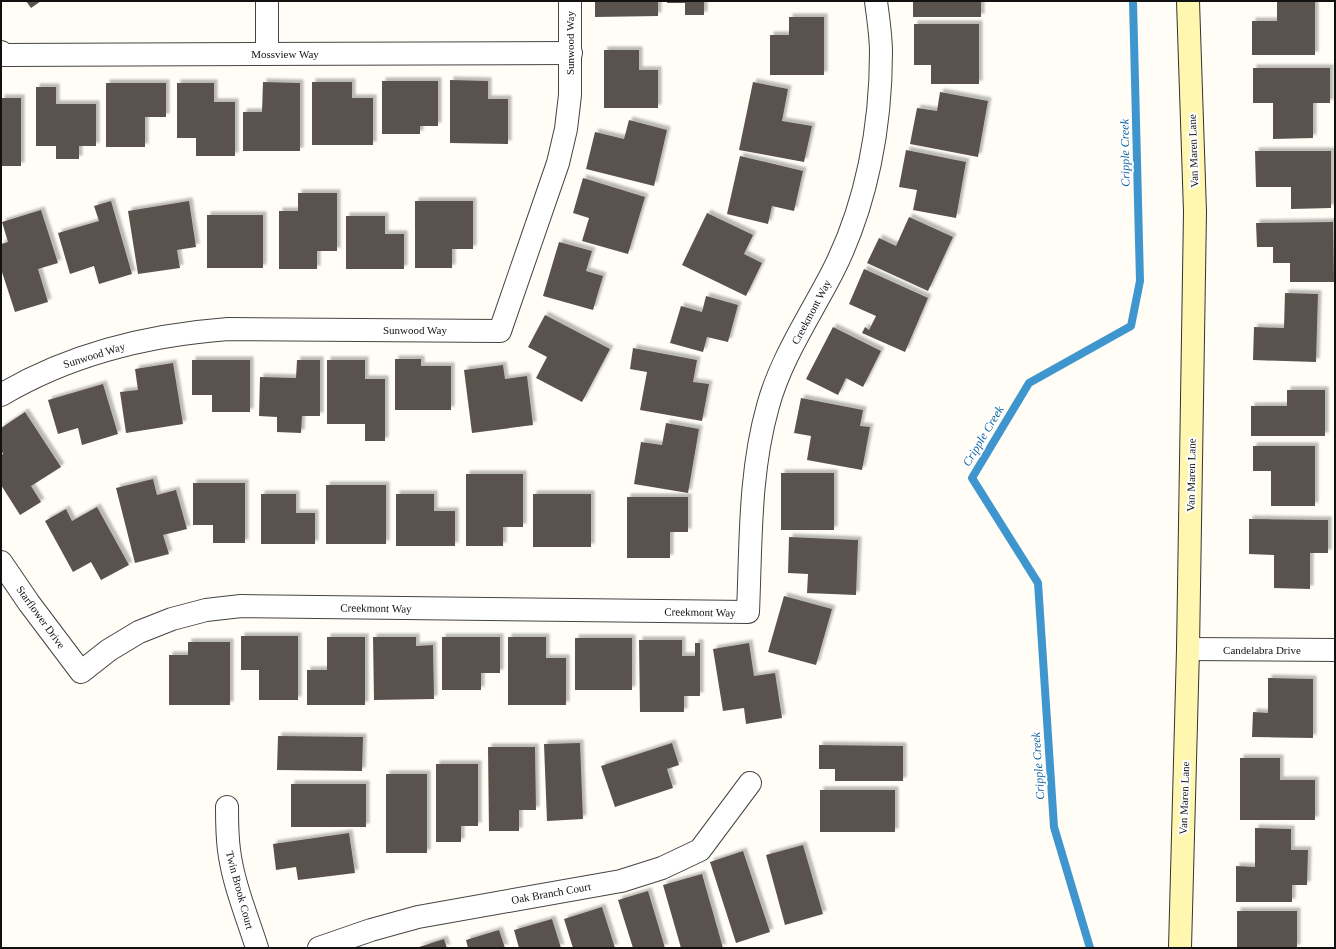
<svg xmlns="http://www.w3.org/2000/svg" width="1336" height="949" font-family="'Times New Roman',serif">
	<defs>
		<filter id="shadow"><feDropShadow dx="3.5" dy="-3.5" stdDeviation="1" flood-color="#0004"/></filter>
	</defs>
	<rect width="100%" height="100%" fill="#fffdf5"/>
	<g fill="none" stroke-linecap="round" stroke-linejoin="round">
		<polyline stroke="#3f96cf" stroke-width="8" points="1090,948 1054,827 1038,583 972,478 1029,383 1131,326 1140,281 1133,1"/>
	</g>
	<g fill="#5a524d" filter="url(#shadow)">
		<polygon points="26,1 41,1 31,8"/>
		<polygon points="595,1 658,1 658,16 595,17"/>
		<polygon points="667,1 704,1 704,15 685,15 685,3 667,3"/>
		<rect x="913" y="1" width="68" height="16"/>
		<polygon points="1277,1 1315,1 1315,55 1252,55 1252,21 1277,21"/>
		<polygon points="789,17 824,17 824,75 770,75 770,35 789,35"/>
		<polygon points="914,24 979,24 979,84 931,84 931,65 914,65"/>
		<polygon points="604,50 639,50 639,70 658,70 658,108 604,108"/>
		<polygon points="1253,68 1330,68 1330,103 1313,103 1313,138 1273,139 1273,103 1253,103"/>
		<polygon points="450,80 488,81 488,99 508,99 508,144 450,143"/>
		<polygon points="382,81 438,81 438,126 420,126 420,134 382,134"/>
		<polygon points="263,82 300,83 300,151 243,151 243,112 262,112"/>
		<polygon points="312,82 352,82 352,98 373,98 373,145 312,145"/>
		<polygon points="753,82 788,89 782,121 812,126 804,162 739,150"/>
		<polygon points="106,83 166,83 166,117 145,117 145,147 106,147"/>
		<polygon points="177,83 214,83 214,102 235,102 235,156 196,156 196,138 177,138"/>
		<polygon points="36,87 56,87 56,104 96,104 96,146 79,146 79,159 56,159 56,146 36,146"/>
		<polygon points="940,92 988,101 978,157 910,144 917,108 937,111"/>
		<rect x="1" y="98" width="20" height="68"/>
		<polygon points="629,120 667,130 654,186 586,169 595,132 624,139"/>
		<polygon points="906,150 966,162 956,218 913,210 917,190 899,187"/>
		<polygon points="1255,151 1331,151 1331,208 1291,209 1291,187 1256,187"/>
		<polygon points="740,156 803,171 794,211 772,206 768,224 727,214"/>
		<polygon points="583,178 645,197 628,254 582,241 589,218 573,213"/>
		<polygon points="298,193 337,193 337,251 317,251 317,269 279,269 279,211 298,211"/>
		<polygon points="111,201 132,274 99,284 94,266 70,274 58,233 99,221 94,206"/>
		<polygon points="189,201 196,247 177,250 180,268 138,274 128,211"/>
		<polygon points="415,201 473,201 473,249 452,249 452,268 415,268"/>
		<polygon points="41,210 58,263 38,269 48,302 15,312 1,269 1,244 8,242 2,222"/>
		<polygon points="707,213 753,235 744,254 762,263 746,296 682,265"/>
		<rect x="207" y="215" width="56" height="53"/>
		<polygon points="346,216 385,216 385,234 404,234 404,269 346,269"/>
		<polygon points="909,217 953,237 928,291 867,263 879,238 896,246"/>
		<polygon points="1333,222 1334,282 1290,282 1290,263 1273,263 1273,247 1257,247 1256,223"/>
		<polygon points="559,242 592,251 586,271 603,276 593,310 543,296"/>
		<polygon points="864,269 928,298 905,352 862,333 865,327 869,330 876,316 849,304"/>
		<polygon points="1285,293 1318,294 1316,362 1253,360 1254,327 1284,328"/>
		<polygon points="706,296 738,305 728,342 707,337 703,352 670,343 681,306 702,312"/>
		<polygon points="545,315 610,349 582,402 536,378 547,357 528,347"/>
		<polygon points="833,327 881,351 863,387 846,378 838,395 806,379"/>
		<polygon points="633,348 697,360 693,382 709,384 702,421 640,410 647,372 630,369"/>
		<polygon points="395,359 421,359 421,366 451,366 451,410 395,410"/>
		<polygon points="192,360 250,360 250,412 212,412 212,395 192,395"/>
		<polygon points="297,360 320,360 320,416 302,416 301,433 277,432 277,417 259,416 260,377 296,378"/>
		<polygon points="327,360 365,360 365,379 385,379 385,441 365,441 365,424 327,424"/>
		<polygon points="173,363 183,424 126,433 120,392 138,390 135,369"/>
		<polygon points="503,365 505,379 527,376 533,425 472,433 464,370"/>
		<polygon points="103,384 118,434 82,445 78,428 58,434 48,400"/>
		<polygon points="1287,390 1325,390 1325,436 1251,436 1251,406 1287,406"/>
		<polygon points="801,398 863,410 860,426 870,427 862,470 807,460 811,436 794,433"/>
		<polygon points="25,412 61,467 31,486 41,502 20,515 1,485 1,455 3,454 1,450 1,428"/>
		<polygon points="666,423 699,429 688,493 634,484 641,442 662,445"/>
		<polygon points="1253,446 1315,446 1315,506 1271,506 1271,471 1253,471"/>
		<rect x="781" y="473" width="53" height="57"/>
		<polygon points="466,474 523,474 523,527 503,527 503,546 466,546"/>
		<polygon points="153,479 157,495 176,490 187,529 163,535 169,554 135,563 116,488"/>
		<polygon points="193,483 245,483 245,543 213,543 213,525 193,525"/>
		<rect x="326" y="485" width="60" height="59"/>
		<polygon points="261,494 296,494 296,513 315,513 315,544 261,544"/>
		<polygon points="396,494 434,494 434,511 455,511 455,546 396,546"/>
		<rect x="533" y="494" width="58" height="53"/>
		<polygon points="627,497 688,497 688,532 670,532 670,558 627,558"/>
		<polygon points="97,507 129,565 101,580 91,562 73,572 45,521 66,509 72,521"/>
		<polygon points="1249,519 1328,520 1328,553 1310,553 1310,589 1274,588 1274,555 1249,554"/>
		<polygon points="789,537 858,540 856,595 807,593 808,574 788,573"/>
		<polygon points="784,596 832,609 816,665 768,652"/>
		<polygon points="241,636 298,636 298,700 259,700 259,670 241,670"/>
		<polygon points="327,637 365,637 365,705 307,705 307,670 327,670"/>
		<polygon points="373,637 416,637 416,646 433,645 434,699 374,700"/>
		<polygon points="442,637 500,637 500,673 481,673 481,690 442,690"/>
		<polygon points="508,637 546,637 546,658 566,658 566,705 508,705"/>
		<rect x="575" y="638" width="57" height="52"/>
		<polygon points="639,640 682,640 682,656 695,656 695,643 700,643 700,696 684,696 684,712 640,712"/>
		<polygon points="188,642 230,642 230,705 169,705 169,655 188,655"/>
		<polygon points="749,643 754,676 775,673 782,718 746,724 744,708 723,711 713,649"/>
		<polygon points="1268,678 1313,679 1313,738 1252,737 1253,712 1268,713"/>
		<polygon points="278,736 363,737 362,771 277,770"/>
		<polygon points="580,743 583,819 547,821 544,744"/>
		<polygon points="672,743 679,765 667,769 673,788 615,807 601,766"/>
		<polygon points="819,745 903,746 903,781 835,781 835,769 819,769"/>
		<polygon points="488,747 535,747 536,810 519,810 519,831 489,831"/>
		<polygon points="1240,758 1280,758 1280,780 1315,780 1315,820 1240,820"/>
		<polygon points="436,764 478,764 478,826 461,826 461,842 436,842"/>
		<rect x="386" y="774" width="41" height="79"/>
		<rect x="291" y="784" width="75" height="43"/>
		<rect x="820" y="790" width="75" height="42"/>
		<polygon points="1255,828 1291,829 1291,850 1308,850 1307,885 1292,885 1292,902 1236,902 1236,866 1255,867"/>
		<polygon points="349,833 355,873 298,880 296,867 276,870 273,844"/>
		<polygon points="803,845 823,914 785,925 766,855"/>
		<polygon points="743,851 770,932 736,943 710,862"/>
		<polygon points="702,874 723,948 681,948 663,885"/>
		<polygon points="648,891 665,948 633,948 618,900"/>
		<polygon points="602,907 615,948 573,948 564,919"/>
		<rect x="1237" y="911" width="60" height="37"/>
		<polygon points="552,919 561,948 519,948 514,930"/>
		<polygon points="499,930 505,948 468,948 466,940"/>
		<polygon points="444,939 447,948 416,948"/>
	</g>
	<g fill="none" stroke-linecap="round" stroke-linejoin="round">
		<defs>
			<g id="minor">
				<polyline points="267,1 267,54"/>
				<polyline points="1,52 3,55 571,53"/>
				<path d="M1,395C70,354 148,335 228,329L500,331L558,163L566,129L570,95V1"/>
				<path d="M1,562L29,603L81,672L109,650L139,632L172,619L206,610L241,606L748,612C751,543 749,473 768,406C781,358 810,316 833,271C867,204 881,126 881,52C881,35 878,18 876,1"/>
				<polyline points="1188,649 1335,650"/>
				<path d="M227,807C227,821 227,835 229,850C233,883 247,916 257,948"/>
				<polyline points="319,948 371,930 418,917 621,881 662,868 700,850 750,783"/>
			</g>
			<polyline id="secondary" points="1180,948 1188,649 1195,212 1188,1"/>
		</defs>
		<use href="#minor" stroke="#444" stroke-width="24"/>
		<use href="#secondary" stroke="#333" stroke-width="24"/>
		<use href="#minor" stroke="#fff" stroke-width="22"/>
		<use href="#secondary" stroke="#fff6b0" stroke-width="22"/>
	</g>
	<g text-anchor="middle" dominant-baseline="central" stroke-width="4" stroke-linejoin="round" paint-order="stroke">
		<g font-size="11" fill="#111" stroke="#fff">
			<text transform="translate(570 43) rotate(-90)">Sunwood Way</text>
			<text x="285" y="54">Mossview Way</text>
			<text transform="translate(1193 151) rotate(-92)">Van Maren Lane</text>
			<text transform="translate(811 312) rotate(-62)">Creekmont Way</text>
			<text x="415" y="330">Sunwood Way</text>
			<text transform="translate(94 355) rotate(-17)">Sunwood Way</text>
			<text transform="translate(1191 475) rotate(-89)">Van Maren Lane</text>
			<text transform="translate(376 608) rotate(1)">Creekmont Way</text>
			<text transform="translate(700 612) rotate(1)">Creekmont Way</text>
			<text transform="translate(41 617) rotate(54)">Starflower Drive</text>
			<text x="1262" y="650">Candelabra Drive</text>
			<text transform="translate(1184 798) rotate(-88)">Van Maren Lane</text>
			<text transform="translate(240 890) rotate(75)">Twin Brook Court</text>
			<text transform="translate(551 893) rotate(-10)">Oak Branch Court</text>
		</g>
		<g font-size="12" font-style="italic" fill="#1768a6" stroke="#fff">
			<text transform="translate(1125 153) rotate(-91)">Cripple Creek</text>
			<text transform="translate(983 436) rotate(-59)">Cripple Creek</text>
			<text transform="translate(1038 766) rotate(-94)">Cripple Creek</text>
		</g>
	</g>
	<rect width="1336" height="949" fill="none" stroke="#111111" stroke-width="4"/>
</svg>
